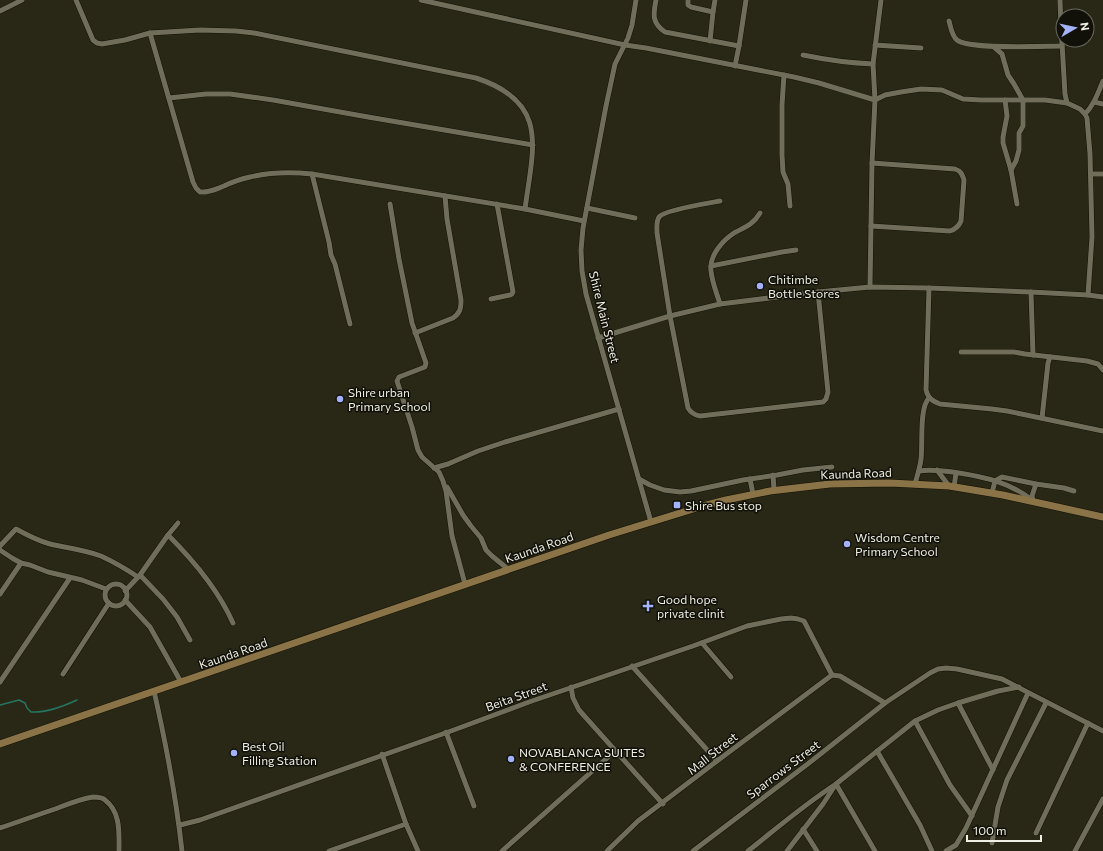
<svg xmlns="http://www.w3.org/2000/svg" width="1103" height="851" font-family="Commissioner,sans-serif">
	<rect width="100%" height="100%" fill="#292817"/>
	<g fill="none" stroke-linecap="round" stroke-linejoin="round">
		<path stroke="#267560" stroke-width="1.5" d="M0,705L19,700L25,703L27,708L31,712C45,713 64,706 77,700"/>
		<defs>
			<g id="street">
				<path d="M76,0L93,40L97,43L102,44L125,40L150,33L200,30L236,31L254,33L476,78C550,102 533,148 525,209"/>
				<polyline points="421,0 625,45 646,48 794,77 819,83 875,100 885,95 901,92 921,89 942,90 963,99 981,100 1045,100 1067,103 1080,109 1085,114 1087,118 1090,154 1092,237 1088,295"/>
				<polyline points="636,0 632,25 628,38 615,64 606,106 583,228 581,250 582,271 586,294 651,522"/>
				<path d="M656,0C653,15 652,23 665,32L739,46L746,0"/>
				<polyline points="688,0 688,5 691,7 713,12 715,0"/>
				<polyline points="1060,0 1061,26 1065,94 1067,103"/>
				<polyline points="0,11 22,0"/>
				<path d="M949,21C951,28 952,36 957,40C970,50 1043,46 1062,46"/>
				<path d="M150,33L193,182L196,188L200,192C209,193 216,189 224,186C232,182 241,179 250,177C271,172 292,172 312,174L525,209L584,221"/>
				<polyline points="710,41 713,12"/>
				<polyline points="875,45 921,48"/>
				<polyline points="994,47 1002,54 1008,75 1014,84 1023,100 1023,126 1019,133 1019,150 1016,161 1011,170"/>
				<path d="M803,55C827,60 849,63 873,64"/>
				<polyline points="735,66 739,46"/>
				<polyline points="784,75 782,105 782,155 783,172 788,184 790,206"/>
				<polyline points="169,98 206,94 230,94 273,100 368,117 533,145"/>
				<polyline points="1005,100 1007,116 1003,137 1003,143 1011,170 1017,204"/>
				<polyline points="1094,102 1103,104"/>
				<path d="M1085,114C1094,105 1098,93 1103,81"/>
				<polyline points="312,174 329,242 331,255 335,264 350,324"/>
				<polyline points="1091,174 1103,174"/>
				<path d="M720,201C709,203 664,210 659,217C656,222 657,228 657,233L670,316L688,408C691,413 694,415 700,416L823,402L826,399L828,392L818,292"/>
				<polyline points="390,204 399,259 412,323 426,363 425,367 399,377 397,381 412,427 418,450 422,457 439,472 443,481 446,491 452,536 465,584"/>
				<polyline points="587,208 635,218"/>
				<path d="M871,226L950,231C956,229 959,226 961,221L964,180C962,174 961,171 955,169L872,163"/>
				<polyline points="711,266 782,252 796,250"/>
				<polyline points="870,287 872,163 875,100 873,64 881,0"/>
				<path d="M929,288L926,390C928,398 932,401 940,404L992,409L1007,411L1103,431"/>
				<polyline points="1031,292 1033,355"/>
				<polyline points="491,299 510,295 512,294 513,292 497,204"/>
				<path d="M720,304C717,294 712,282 711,271C709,256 722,241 734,233C745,227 753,225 760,213"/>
				<path d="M415,333L453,318C460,313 461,309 461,300L447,219L445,196"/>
				<polyline points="598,338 670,316 720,304 818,292 870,287 929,288 1031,292 1088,295 1103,297"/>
				<polyline points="961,352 1014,352 1025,354 1087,361 1098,364 1103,370"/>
				<polyline points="1042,418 1048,363 1050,357"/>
				<polyline points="434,468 448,464 478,451 505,442 619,409"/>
				<polyline points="937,470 949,486"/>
				<path d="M919,471C933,469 946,471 959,473C985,477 1011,483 1032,500"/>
				<polyline points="773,475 774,490"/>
				<polyline points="639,479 650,485 664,490 680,492 691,491 743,480 777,475 803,470 832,467"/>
				<polyline points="750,479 753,494"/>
				<path d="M915,484C917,476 920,468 921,459C923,444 919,408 929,398"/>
				<polyline points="447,487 463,515 471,526 481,538 486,550 492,556 508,569"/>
				<polyline points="954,487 956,473"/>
				<polyline points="992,493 995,481 1002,477 1036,484 1064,488 1074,491"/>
				<polyline points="1033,501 1032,496 1036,484"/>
				<path d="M168,535C194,561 218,589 233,623"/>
				<path d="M0,546L16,529C27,535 38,541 50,544C67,548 85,550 101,556C114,562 126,569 138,577"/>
				<polyline points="0,550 12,558 21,563 30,565 48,572 82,580 106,589"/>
				<polyline points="140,575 163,599 177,617 190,640"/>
				<circle cx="116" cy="595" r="11"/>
				<polyline points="125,591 140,575 168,535 178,523"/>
				<polyline points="0,594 21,563"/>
				<polyline points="125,600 150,627 181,682"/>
				<polyline points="702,643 731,677"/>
				<polyline points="632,666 717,761"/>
				<polyline points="63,674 109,603"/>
				<polyline points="832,675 840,676 885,703"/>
				<polyline points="0,682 70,578"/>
				<polyline points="571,687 573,698 579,710 663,804"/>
				<path d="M154,691C166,744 176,797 182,851"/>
				<polyline points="958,703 993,770"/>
				<polyline points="915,721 950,785 972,816"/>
				<polyline points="446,732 474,806"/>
				<polyline points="877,751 920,825 932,851"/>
				<polyline points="382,754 406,824 418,851"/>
				<polyline points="180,825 200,820 451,731 529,702 693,646 747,626 781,619 791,618 798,619 804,621 832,675"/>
				<path d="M0,828C18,822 37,815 55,809C68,804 80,799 93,797C97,797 102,797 105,800C121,812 119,833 119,851"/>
				<polyline points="803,829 817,851"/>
				<polyline points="1036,833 1088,723"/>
				<polyline points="992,843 998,807 1007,780 1046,703"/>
				<polyline points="329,851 406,824"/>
				<polyline points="502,851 615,751"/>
				<polyline points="607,851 638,821 717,761 832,675"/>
				<polyline points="693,851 809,763 885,703 930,673 938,669 946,668 957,669 1002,679 1103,731"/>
				<path d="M748,851C777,828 805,804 836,784L875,851"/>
				<polyline points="787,851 823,804 836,784 915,721 938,710 958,703 998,691 1019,687"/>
				<polyline points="946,851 956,845 966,828 1028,693"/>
				<polyline points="1075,851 1103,799"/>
			</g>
			<polyline id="secondary" points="0,744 609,535 703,506 726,500 770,491 830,484 890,483 949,486 1003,495 1103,517"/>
		</defs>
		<use href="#street" stroke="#121003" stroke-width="6"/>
		<use href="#secondary" stroke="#121003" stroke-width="8"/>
		<use href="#street" stroke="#706e5b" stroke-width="5"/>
		<use href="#secondary" stroke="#8a7347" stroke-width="7"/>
	</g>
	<g fill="#a4b2fc" stroke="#111009" stroke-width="1.5">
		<circle cx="760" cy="286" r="4"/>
		<circle cx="340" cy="399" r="4"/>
		<rect x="673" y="501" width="8" height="8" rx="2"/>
		<circle cx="847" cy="544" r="4"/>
		<path d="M646 600h4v4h4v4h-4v4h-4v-4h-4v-4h4z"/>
		<circle cx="234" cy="753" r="4"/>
		<circle cx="511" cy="759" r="4"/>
	</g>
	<g text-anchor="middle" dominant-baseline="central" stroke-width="3" stroke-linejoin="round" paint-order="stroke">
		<g font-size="12" fill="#f0efe4" stroke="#111009" text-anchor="start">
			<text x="768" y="279">Chitimbe<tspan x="768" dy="14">Bottle Stores</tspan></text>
			<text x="348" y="392">Shire urban<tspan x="348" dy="14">Primary School</tspan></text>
			<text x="685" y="505">Shire Bus stop</text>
			<text x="855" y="537">Wisdom Centre<tspan x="855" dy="14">Primary School</tspan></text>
			<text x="657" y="599">Good hope<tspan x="657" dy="14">private clinit</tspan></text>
			<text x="242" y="746">Best Oil<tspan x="242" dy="14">Filling Station</tspan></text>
			<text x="519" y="752">NOVABLANCA SUITES<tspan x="519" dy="14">&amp; CONFERENCE</tspan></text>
		</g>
		<g font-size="12" fill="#f0efe4" stroke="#111009">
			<text transform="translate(605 317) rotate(76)">Shire Main Street</text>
			<text transform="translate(856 473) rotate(-2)">Kaunda Road</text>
			<text transform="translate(539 547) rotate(-19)">Kaunda Road</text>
			<text transform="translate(233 653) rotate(-19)">Kaunda Road</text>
			<text transform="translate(516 696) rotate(-20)">Beita Street</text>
			<text transform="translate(712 753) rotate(-38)">Mall Street</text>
			<text transform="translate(783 769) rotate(-37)">Sparrows Street</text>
		</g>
	</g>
	<g transform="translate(1075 28) rotate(81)"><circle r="19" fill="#111009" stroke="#6a6961"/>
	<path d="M0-3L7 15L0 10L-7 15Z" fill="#a4b2fc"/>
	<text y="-6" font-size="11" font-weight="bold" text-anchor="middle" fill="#f0efe4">N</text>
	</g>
	<path d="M967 835v6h74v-6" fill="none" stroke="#f0efe4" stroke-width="2"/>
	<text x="973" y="835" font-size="12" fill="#f0efe4" stroke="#111009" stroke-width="3" paint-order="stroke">100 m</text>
</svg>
